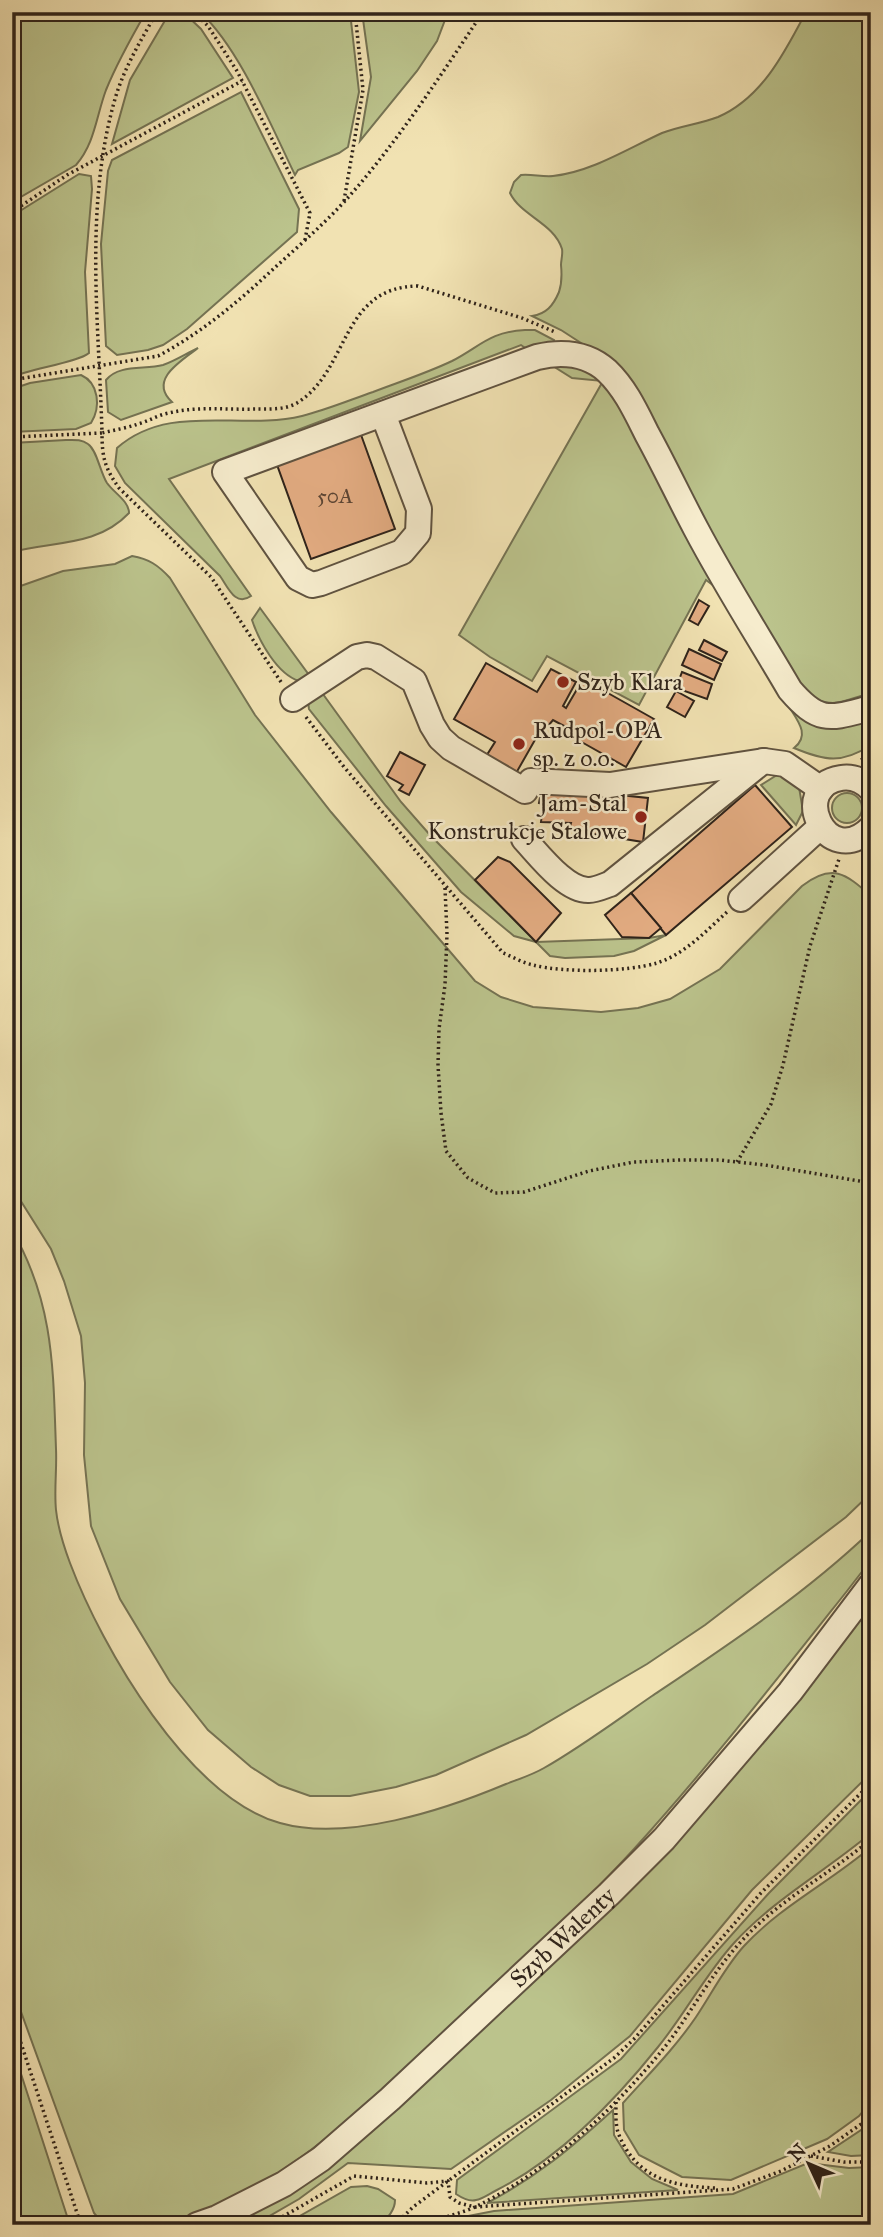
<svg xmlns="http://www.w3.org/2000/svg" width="883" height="2237" font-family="'IM FELL Great Primer',serif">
	<rect width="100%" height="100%" fill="#f1e2b2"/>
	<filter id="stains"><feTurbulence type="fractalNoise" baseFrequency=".00286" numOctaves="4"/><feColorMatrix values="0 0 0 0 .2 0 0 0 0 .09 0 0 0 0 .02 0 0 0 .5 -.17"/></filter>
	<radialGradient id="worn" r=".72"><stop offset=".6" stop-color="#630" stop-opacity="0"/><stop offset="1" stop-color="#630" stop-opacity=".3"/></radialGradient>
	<g fill="#bbc38c" stroke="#757353" stroke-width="2">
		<path d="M12,12H146C131,38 117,63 106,90C96,117 95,143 76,165L12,202Z"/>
		<polygon points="170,12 183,12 201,29 233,78 112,144 130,80"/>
		<path d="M200,12H350L359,92L348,147L339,153L298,170L295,175C271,126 240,49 200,12Z"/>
		<polygon points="362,12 448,12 437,41 417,71 360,141 371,77"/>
		<path d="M806,12H871V693C843,700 836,710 808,696L584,345L561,330L532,316C546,314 553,306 559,292C562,283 562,275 561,265C561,260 563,254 562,249C554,223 521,216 510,193L514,182L521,175C532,174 542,177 553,176C591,172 627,149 662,133C680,126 700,124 718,117C762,98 785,52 806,12Z"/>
		<polygon points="241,92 299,209 297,232 187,329 163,345 148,350 117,355 106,346 101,244 108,171 112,160"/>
		<path d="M79,174L91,176L92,189L85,272L89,353C79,362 30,369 12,377V216Z"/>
		<path d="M525,330H535L554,340L553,345L531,352L521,345L169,479L251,596C235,607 228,587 220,576L125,483L115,466L117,448C169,402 240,431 302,416C326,410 350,400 373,392C399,382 427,373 452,361C481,346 489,332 525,330Z"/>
		<path d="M198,348C181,361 148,380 172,402L121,420L108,412L106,380C119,364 144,370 163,365C175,361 187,353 198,348Z"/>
		<polygon points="545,361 572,361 608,383 714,586 706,580 639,705 547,656 532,681 490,657 459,635 603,381 572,378"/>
		<path d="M81,375C99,383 101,407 91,423L76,429L12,432V389L30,383Z"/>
		<path d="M66,440C74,440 81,439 88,444C97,450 100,472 107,483C114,493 129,501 129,513C97,547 53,541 12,552V443Z"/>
		<path d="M132,556C149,559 158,565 170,578L255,715L331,812L475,981L501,997L533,1007L601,1012L638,1008L670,999L720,969L802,886C832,863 845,873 871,896V1493L846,1517L705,1625L647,1664L526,1735L436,1775L396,1787L350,1796H310L279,1785L251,1767L208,1730L170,1682L120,1599L91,1526L84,1455L85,1383L81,1336L64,1281L51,1249L12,1187V589L63,571L115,564Z"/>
		<path d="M260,608L309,675L299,681C277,674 259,641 252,620Z"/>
		<polygon points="320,690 401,802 430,835 536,942 649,938 666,935 634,951 614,956 565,958 550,956 536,942 514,936 461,892 386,806 309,709 308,702"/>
		<path d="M788,705L871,716V745C842,764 825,761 794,748C811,735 797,720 788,705Z"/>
		<polygon points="777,775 783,775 799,787 803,811 796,825 761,785"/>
		<circle cx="847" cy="808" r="15"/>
		<path d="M12,1230C54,1303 53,1367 56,1449C57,1469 54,1490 56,1510C58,1528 64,1547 70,1563C102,1648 188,1797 280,1823C347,1842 444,1810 506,1784C519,1779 532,1775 544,1768C581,1747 617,1720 652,1696C728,1645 805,1594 871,1531V1560L847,1591C778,1678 709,1766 634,1849C545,1946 443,2033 346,2122C295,2165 220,2218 152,2225C136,2226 120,2225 104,2225L94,2213L12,1987Z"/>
		<polygon points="871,1599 871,1773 752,1890 630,2036 551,2100 451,2169 348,2163 299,2199 254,2225 220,2225 462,2046"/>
		<path d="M871,1790V1833C826,1871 774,1899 734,1943C705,1975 685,2014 658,2047C614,2102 559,2159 495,2191C489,2194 482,2199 476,2200C469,2202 462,2198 456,2194L457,2180L621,2059L769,1893Z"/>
		<path d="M871,1847V2101L859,2116L827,2139L731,2180L682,2177L639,2155L624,2130L623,2103C648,2075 675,2048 696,2017C712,1993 725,1967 744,1946C781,1906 830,1882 871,1847Z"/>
		<polygon points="12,2046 66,2213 70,2225 12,2225"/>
		<path d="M613,2110L614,2135L631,2162L652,2179L678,2190L487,2203C538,2176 570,2149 613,2110Z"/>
		<polygon points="871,2121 871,2155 851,2156 828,2152 867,2126"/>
		<polygon points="808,2163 849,2168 871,2167 871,2225 440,2225 453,2219 494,2211 733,2194"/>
		<path d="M367,2186L378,2189L395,2200C395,2211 387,2218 380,2225H284L351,2187Z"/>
	</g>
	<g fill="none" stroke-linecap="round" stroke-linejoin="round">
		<polyline stroke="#707f75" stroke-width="5" points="12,19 21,12"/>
	</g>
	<g fill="#e3ac82" stroke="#2f231a" stroke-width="2">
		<polygon points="360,432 395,529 311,559 276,462"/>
		<polygon points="699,600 709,606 698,625 689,620"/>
		<polygon points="704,640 727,652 722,661 699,650"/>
		<polygon points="689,649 721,664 714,680 682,665"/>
		<polygon points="486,663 537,692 551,669 576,682 563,706 566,708 583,679 654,719 626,767 578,740 581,735 553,720 548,726 544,724 515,775 485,758 495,742 454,719"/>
		<polygon points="682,672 712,684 707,699 676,688"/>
		<polygon points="676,691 694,701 685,717 667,707"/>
		<polygon points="400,752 425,765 409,795 399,790 403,785 387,776"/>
		<polygon points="755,785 792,827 666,935 631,893"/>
		<polygon points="542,787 648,798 643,842 569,830 571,823 541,822 543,804 539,803"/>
		<polygon points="498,857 510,862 561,913 536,942 475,880"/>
		<polygon points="631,893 661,928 649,938 622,937 605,915"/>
	</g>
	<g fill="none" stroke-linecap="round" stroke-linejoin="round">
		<defs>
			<g id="minor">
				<path d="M383,414L419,509L418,533L402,552L321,583L312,585L298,578L225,472L537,357C563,351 587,353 607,371C625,388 636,412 647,434C664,465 679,497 696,529C725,584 759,637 790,690C820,725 831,718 871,708"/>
				<polyline points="293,699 357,657 367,655 376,657 414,681 432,725 440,738 451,748 525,791 531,781 610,785 764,761 785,764 821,789"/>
				<path d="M871,789C863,781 853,776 841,778C788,786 826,872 871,828"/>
				<path d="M524,839C539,855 566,891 589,890C596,890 604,886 610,884L763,761"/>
				<polyline points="741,899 820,827"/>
				<path id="s1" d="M197,2225L217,2218L284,2184L321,2159L390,2099L609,1894L664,1839L790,1692L871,1585"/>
			</g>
		</defs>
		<use href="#minor" stroke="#605340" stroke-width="28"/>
		<g stroke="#2f231a" stroke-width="3.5" stroke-dasharray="2 3.5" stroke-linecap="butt">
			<polyline points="194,12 208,26 237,71 310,213 305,240"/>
			<polyline points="344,201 363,90 355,12"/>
			<polyline points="12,212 67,175 242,81"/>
			<path d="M12,382L18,379L158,356C199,334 236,304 270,272C294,250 321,227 344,202C394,147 441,75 483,12"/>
			<path d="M12,437L102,433C99,322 84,207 115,99C124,68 141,40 157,12"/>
			<path d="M281,682L211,577L119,488C105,468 102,458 102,433C114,430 127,428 138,424C149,421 158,415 169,413C197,406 226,410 255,409C268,409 285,410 297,403C350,370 340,287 418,286L522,318L555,332"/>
			<path d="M306,717L344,767L503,953C513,957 523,963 533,965C564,973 627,972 657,963C685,954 706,931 727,912"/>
			<polyline points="861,760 871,754"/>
			<polyline points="445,888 447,934 445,985 439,1029 438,1065 441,1113 446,1151 468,1178 495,1193 524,1192 589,1171 634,1162 681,1160 719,1160 765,1165 871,1183"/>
			<polyline points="737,1162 771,1104 783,1065 810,946 839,859"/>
			<polyline points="12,2016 81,2225"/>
			<path d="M616,2102C616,2112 615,2126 619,2135C637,2179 673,2186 715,2188"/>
			<polyline points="811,2156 844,2162 871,2162"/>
			<polyline points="268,2225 354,2176 427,2183 448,2181 450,2197 459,2203 475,2207 733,2189 781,2171 830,2146 864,2122 871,2113"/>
			<polyline points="395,2225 413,2207 614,2058 635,2038 760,1894 871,1783"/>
			<path d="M427,2225C443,2216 461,2214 477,2206C548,2171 610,2113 660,2053C688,2019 708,1978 738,1945C776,1901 828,1876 871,1839"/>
		</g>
		<use href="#minor" stroke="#f6eccd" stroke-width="24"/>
	</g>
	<g fill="#8f2418" stroke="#f6eccd" stroke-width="2.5">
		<circle cx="563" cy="682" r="7"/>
		<circle cx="519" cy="744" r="7"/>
		<circle cx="641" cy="817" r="7"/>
	</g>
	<g text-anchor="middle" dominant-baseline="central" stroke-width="5" stroke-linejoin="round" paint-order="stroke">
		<g font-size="21" fill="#5c4534">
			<text x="335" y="496">50A</text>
		</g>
		<g font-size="24" fill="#2f231a" stroke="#f6eccd" text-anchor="start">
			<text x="577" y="682">Szyb Klara</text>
			<text x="533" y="730">Rudpol-OPA<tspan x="533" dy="28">sp. z o.o.</tspan></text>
			<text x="627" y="803" text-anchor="end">Jam-Stal<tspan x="627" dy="28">Konstrukcje Stalowe</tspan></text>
		</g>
		<g font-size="24" fill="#2f231a" stroke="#f6eccd">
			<text stroke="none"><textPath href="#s1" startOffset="469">Szyb Walenty</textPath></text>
		</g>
	</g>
	<rect width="883" height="2237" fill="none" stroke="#f1e2b2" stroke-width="42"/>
	<rect x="14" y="14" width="855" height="2209" fill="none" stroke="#2f231a" stroke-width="3.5"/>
	<rect x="21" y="21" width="841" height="2195" fill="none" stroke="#2f231a" stroke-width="2"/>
	<g transform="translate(809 2164) rotate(314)" stroke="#f6eccd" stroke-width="5" paint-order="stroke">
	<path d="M0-5L12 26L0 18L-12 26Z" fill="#2f231a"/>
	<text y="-10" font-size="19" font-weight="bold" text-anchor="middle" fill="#2f231a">N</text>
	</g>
	<rect width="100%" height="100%" filter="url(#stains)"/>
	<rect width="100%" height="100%" fill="url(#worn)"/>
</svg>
